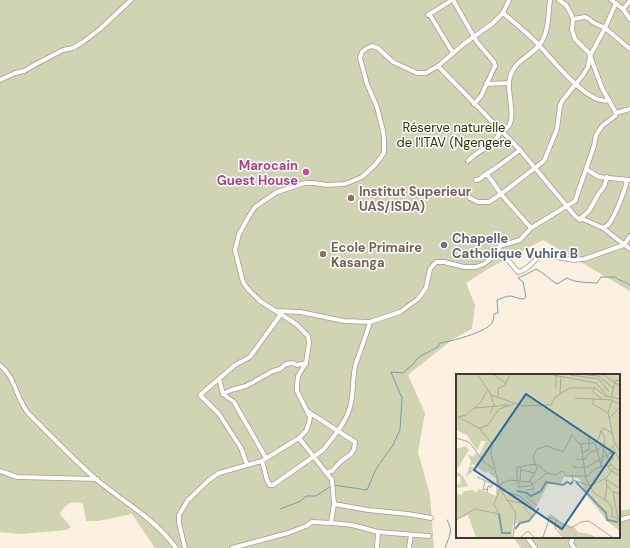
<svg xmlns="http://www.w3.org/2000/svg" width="630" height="548" font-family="'DM Sans',sans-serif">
	<rect width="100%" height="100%" fill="#fcf1e1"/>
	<g fill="#d0d4b2">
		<path d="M0,0H630V291L543,240L488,269L466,283L475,305L472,329L453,339L408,375L425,413L418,452L430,495L434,548H155L132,514L98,521H86L83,504C72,500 65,504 60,514L71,527L66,530L20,534L0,532Z"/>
		<polygon points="630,509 630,548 521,548 513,537 619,537 619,511"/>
	</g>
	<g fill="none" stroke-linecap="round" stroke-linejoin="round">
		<g stroke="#779eac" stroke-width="1">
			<path d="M391,372L403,373L413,364L419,357L438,347L440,343C451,341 485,333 492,323C493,321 494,317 494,314L498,313L497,300C501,299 505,296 510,296C514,296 518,299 523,299L526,297L523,282L518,278L527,274L536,269C544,273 549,279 557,284L567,278C576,283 586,282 597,283L601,277H615C619,281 625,281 630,285"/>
			<polyline points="334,485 367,490 376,469 393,445 400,430 402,398 391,372"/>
			<polyline points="280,509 301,501 306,496 316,496 331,486"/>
			<path d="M445,548C449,536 454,532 447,520"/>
		</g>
		<defs>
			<g id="minor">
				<polyline points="453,0 477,42 494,62 495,66 481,96 474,104"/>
				<polyline points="559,0 566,5 571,14 573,19 572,30 575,39 589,53 602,88 616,113"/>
				<polyline points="611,0 623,9 630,19"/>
				<polyline points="623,9 630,1"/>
				<path d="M503,13C515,23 527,33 538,44C551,58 589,107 609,100"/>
				<polyline points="428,15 452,0"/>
				<polyline points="430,15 453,53"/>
				<polyline points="573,19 585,17 589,19 594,23 605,28 630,49"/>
				<polyline points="438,66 520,150 575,216 580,220 581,218 603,228 630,249"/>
				<polyline points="0,80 15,73 24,71 36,64 63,50 73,48 83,42 100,29 131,0"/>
				<polyline points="486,84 509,83"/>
				<path d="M468,161C474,154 483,150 490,145C496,140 498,135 502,131C504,130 506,130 507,128C518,117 505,91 510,77C515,59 531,57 540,44C549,32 548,15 550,0"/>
				<polyline points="586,169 599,177 629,180"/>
				<polyline points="487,174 501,194 531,228"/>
				<polyline points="476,180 480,179 483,176 497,167 520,150"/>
				<polyline points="470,198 478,202 489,202 501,194 544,161 557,129 560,106 562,101 583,75 588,67 590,56 605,28 616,3"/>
				<polyline points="581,218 589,211 599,193 604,187 607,177"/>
				<path d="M603,228C604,227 607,226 608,225C615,217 625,190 627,180"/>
				<path d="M498,248L518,272C530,270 534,258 544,253L556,257L574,260L584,259L624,245L630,236"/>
				<polyline points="277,311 300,312 344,321 370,322 400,312 418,299 426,288 430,269 436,262 444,262 464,267 476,267 484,264 489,260 500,246 520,240 531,228 575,201 594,146 596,135 602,126 615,116 616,113 630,109"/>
				<path d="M0,365C16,378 16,399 29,414C51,436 73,459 97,480C125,503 154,518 176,548"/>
				<polyline points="219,379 223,394 234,402 239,411 266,458"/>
				<polyline points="223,394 231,390 246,386 273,371 280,369 286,364 292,363 297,365 306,363"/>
				<polyline points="307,411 355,442 354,449 351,454 341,461 332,471 328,472"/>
				<polyline points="299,438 332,480 334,504 331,523"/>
				<path d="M262,461L267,480L270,485H273L323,450C334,436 348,420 351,403C354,390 352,376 356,363C361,349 366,336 370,322"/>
				<polyline points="247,465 241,448 219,414 200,395 235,365 250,357 281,314"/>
				<polyline points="0,471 17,477 97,479"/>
				<polyline points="334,504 368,510 408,514 431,518"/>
				<polyline points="619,520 630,517"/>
				<polyline points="527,537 535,548"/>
				<polyline points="573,537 571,543 574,548"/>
				<polyline points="185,548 179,523 179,515 188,500 209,480 219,473 262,461 299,438 306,431 309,423 310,417 297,391 297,385 298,376 306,363 309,343 308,336 296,324 260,301 247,288 243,282 235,250 239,234 249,216 255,207 277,192 305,183 314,183 327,185 345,184 362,177 375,165 384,153 384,140 383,131 377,107 367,84 360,58 362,52 367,48 372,46 378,48 393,62 404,67 417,73 426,73 438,66 465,43 493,23 503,13 509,0"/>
				<polyline points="232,548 288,533 306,526 312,522 331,523 352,525 378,532 429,536"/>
				<polyline points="377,548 378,532"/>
				<polyline points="409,548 411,535"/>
			</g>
		</defs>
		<use href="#minor" stroke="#a59b8d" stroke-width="5.5"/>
		<use href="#minor" stroke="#fff" stroke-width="4"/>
	</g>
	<circle fill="#d1479c" stroke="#fff" stroke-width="1.5" cx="306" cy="172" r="4"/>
	<g fill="#8d6e63" stroke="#fff" stroke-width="1.5">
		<circle cx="351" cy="198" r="4"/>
		<circle cx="323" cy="254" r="4"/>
	</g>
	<circle fill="#6b7280" stroke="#fff" stroke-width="1.5" cx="444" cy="245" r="4"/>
	<g text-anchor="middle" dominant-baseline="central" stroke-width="3" stroke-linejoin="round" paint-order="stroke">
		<g font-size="13" fill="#2c2f03" stroke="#fff">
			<text x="454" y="127">Réserve naturelle<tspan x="454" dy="15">de l'ITAV (Ngengere</tspan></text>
		</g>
		<g font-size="13" font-weight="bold" fill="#b23c85" stroke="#fff" text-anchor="end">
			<text x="298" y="165">Marocain<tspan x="298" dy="15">Guest House</tspan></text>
		</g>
		<g font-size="13" font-weight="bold" fill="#785e54" stroke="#fff" text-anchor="start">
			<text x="359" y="191">Institut Superieur<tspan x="359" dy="15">UAS/ISDA)</tspan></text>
			<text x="331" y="247">Ecole Primaire<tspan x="331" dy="15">Kasanga</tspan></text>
		</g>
		<g font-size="13" font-weight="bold" fill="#5b616d" stroke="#fff" text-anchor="start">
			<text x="452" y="238">Chapelle<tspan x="452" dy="15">Catholique Vuhira B</tspan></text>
		</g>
	</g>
	<g transform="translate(456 374)">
		<rect width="164" height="164" fill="#fcf1e1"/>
		<path d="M0,1H164V157L152,148L132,123L123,104L113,103H108L105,110H92L73,147L57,150L56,163H20L12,141L0,146V119L6,121L8,117L18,116L20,119L23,115L40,122V104L33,100L34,97L29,99L17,90L14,92L18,94L16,98L10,103L15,87L12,81L17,82L20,79L23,81L30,67H25L21,77L11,61L0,56ZM10,72L13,76L0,97L7,102L12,112L2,114L0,111L5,109L4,103L0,102V75ZM95,140L105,148L119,154L122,158L134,160L139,163H108L98,150L92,147L91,142Z" fill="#d0d4b2"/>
		<path fill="none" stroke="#779eac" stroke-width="2" d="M120,108L150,139L151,146L162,148M61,117L71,119L75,122L85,117L90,108L107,111L111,108L115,110L117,107M43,140L46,159H55M59,155L64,149L73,147L83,134"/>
		<path fill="none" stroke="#afa79b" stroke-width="1" d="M22,1L35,21L67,32L95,31L99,23L114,14H139L149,22L164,25M38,1L50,9M97,1L140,9L152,23M114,1L143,5L153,18M130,1L143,2L158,15M148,1L164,12M100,15V2M138,15L137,18L146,25M104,19L105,2M42,23V14L48,12L54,1M119,24L156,26L164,31M155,24L159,7L164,6M137,25V30L152,39L158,67L164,77M19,34L53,31M34,39L38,31L35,21M152,39L156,27M2,43L23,54L36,70L35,80L44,115L60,139L57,163M2,43L10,41L25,28L31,17M153,44L164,33M24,54L32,51L43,35L58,30M145,57L149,64L145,93M145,57L147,54L156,59M0,64L13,68L28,88L38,95M139,69L145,91M125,70L130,105L138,119L151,127M157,73L164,88M148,76L155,91L164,98M126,79L133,75V62M120,86L129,85L134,78L142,76L147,70M154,87L157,85L154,75L160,70M81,90L91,99L100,101L106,97L111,102H131L140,94L155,91M117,91L119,94L131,93L156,78M152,92L154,96L164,102M65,96L79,99M116,101L117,106L134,112L150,104L158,94M21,103L44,113M150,105L151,112L157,118L164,120M151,106L164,115M29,107L27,116L31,115M61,108V93L80,90M63,108L62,113L74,112L91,99M64,108L65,93M151,112L149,125L156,134V142L163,146L164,149M44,116L64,122L79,135M71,116L78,115L74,106M157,118L162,145M31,119L32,112L35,113L36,110M69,121L81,132M50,126L69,130L74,135M67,133L76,142M43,140L38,130L46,109L54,106L73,108L81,95L77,83L81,75L91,72L107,78L116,61L123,70L137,69L142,66L145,57M0,146L19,135L43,140M100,147L99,154L107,163M65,163L72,157L78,163M87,163L94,143L115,154L125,148L133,147L156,163"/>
		<path fill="#2b6ba1" fill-opacity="0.15" stroke="#2b6ba1" stroke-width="2" d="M70,20L158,79L106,155L18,96Z"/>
		<rect width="164" height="164" fill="none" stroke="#3c3832" stroke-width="2"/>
	</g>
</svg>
